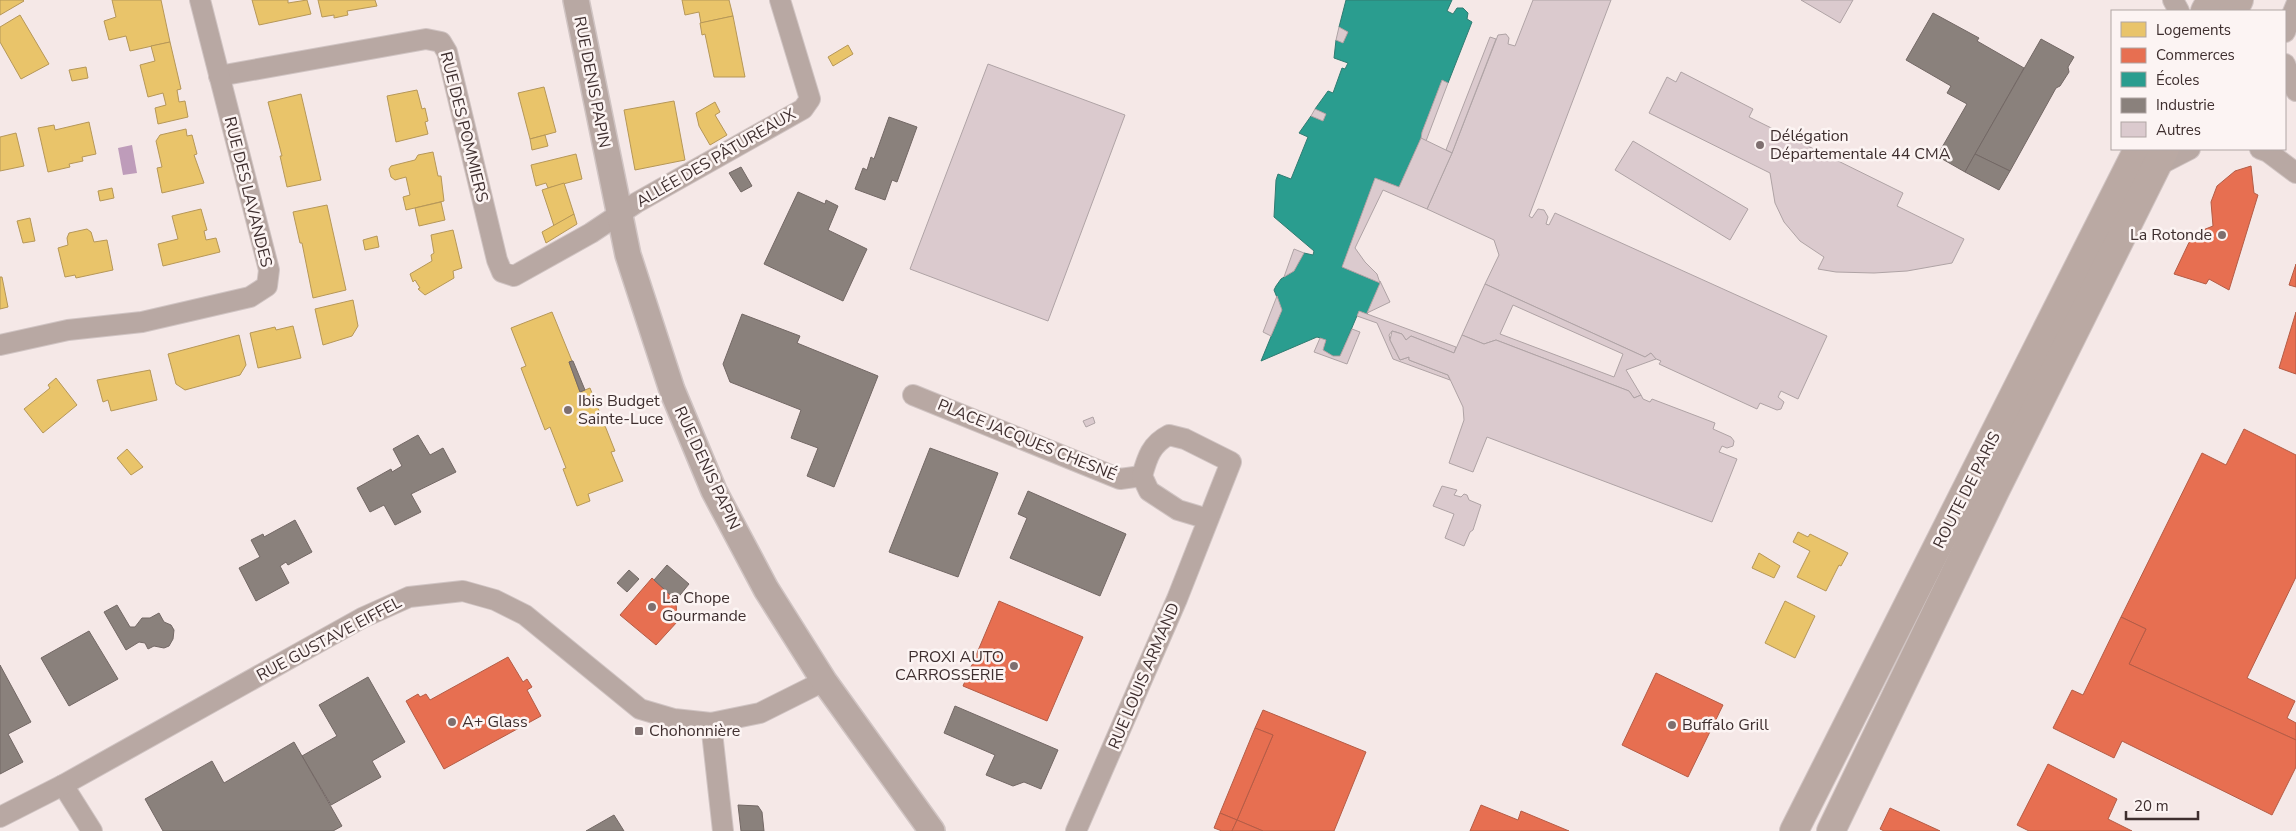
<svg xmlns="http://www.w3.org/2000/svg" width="2296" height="831" font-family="'Nunito Sans',sans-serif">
	<rect width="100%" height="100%" fill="#f5e8e7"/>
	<polygon fill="#be9cba" points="132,145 137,173 123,175 118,148"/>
	<g fill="#e9c46a" stroke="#b69758">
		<polygon points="0,0 23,0 24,1 0,15"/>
		<polygon points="112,0 161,0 170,42 130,51 126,36 109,40 104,21 116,17"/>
		<polygon points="252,0 288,0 288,3 307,0 311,14 259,25"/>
		<polygon points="318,0 375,0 377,6 347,11 348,15 334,18 334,15 322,17"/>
		<polygon points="682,0 729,0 733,16 701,23 699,12 685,15"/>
		<polygon points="20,15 49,64 21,79 0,42 0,27"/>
		<polygon points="733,16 745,77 714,77 705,34 702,35 700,23"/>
		<polygon points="170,42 181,89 177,90 179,102 185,101 188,117 158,124 155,108 166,105 163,93 148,97 140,65 155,61 151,46"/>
		<polygon points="848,45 853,54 833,66 828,57"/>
		<polygon points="86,67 88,78 72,81 69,70"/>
		<polygon points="544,87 556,132 530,139 518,93"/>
		<polygon points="417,90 422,109 425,108 428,121 425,122 428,134 396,142 387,96"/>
		<polygon points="301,94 321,180 287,187 280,156 282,156 268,102"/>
		<polygon points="674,101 685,160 635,170 624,110"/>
		<polygon points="715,102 720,112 715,115 727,135 710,145 699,126 696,113"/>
		<polygon points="89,122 96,154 82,157 83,161 69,164 70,167 48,172 38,128 54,125 55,130"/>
		<polygon points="186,129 187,136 192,135 197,154 194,155 204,183 162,193 157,168 162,167 156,141 160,135"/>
		<polygon points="16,133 24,166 0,171 0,137"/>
		<polygon points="545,135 548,146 532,150 530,139"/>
		<polygon points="433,152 438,176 441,176 444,201 406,210 403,197 410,195 406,177 395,180 391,177 389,169 391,166 415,160 418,155"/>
		<polygon points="576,154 582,179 548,188 546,183 536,186 531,165"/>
		<polygon points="564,183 574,214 554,226 542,190"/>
		<polygon points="112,188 114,198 100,201 98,191"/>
		<polygon points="441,202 445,220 419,226 415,208"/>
		<polygon points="327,205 346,290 313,298 302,243 300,243 293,212"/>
		<polygon points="201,209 207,230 204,231 206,240 216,238 220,252 163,266 158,244 178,239 172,216"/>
		<polygon points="574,214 577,224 546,243 542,232"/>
		<polygon points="30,218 35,241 23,243 17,221"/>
		<polygon points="87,229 91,232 94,242 107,240 113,270 76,278 75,275 65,277 58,248 68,245 67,238 69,233"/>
		<polygon points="453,230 462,268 453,271 454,278 425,295 418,289 420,288 415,280 413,282 410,274 432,261 431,255 434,253 431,235"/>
		<polygon points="377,236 379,247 365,250 363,240"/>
		<polygon points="0,277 2,277 8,307 0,309"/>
		<polygon points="353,300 358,326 352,336 323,345 315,309"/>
		<polygon points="552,312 572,361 569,362 580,392 590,388 615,451 611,452 623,481 588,494 590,501 577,506 563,469 566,468 550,427 545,430 521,368 526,366 511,328"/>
		<polygon points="293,326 301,358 258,368 250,333 275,327 276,330"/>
		<polygon points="239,335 246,365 240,375 185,390 176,384 168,354"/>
		<polygon points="150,370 157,400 111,411 108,400 103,402 97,380"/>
		<polygon points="56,378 77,405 43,433 24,409 50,388 48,385"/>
		<polygon points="127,449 143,467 131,475 117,458"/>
		<polygon points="1798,532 1808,537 1810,534 1848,553 1841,566 1839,565 1826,591 1797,577 1810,551 1793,542"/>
		<polygon points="1759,553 1780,566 1774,578 1752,568"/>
		<polygon points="1785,601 1815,616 1795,658 1765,643"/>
	</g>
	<g fill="#e76f51" stroke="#b45c46">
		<polygon points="2251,166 2254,193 2258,195 2229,290 2209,279 2206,284 2174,274 2193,234 2213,226 2211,202 2217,186 2235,171"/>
		<polygon points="2296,264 2296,287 2289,285"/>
		<polygon points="2296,312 2296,374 2279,368"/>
		<polygon points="2244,429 2296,455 2296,577 2247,678 2295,701 2287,718 2296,723 2296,740 2129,664 2146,629 2121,617 2202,453 2226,465"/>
		<polygon points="652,578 676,600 677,622 656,645 620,615"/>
		<polygon points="999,601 1083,637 1047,721 963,686"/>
		<polygon points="2121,617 2146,629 2129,664 2296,740 2296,767 2272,815 2122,741 2114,758 2053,728 2072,690 2083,695"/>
		<polygon points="508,657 523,682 527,679 532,687 527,690 541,716 444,769 406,701 418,694 420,697 426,694 430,700"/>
		<polygon points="1656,673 1723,705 1688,777 1622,745"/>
		<polygon points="1263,710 1366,752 1334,831 1263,831 1237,820 1273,735 1255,728"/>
		<polygon points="1255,728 1273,735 1237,820 1220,813"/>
		<polygon points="2048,764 2117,799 2108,819 2132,831 2029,831 2017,825"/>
		<polygon points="1481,805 1518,820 1521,811 1569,831 1470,831"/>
		<polygon points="1890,808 1938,830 1940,831 1884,831 1880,829"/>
		<polygon points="1220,813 1237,820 1232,831 1222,831 1214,828"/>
		<polygon points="1237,820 1263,831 1232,831"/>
	</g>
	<polygon fill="#2a9d8f" stroke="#307c72" points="1346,0 1452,0 1447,11 1453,14 1457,8 1463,8 1468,13 1467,19 1472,22 1448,83 1442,80 1422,132 1421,138 1399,187 1375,178 1342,267 1380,283 1367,314 1359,311 1340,356 1333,356 1323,350 1326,340 1317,337 1261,361 1282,310 1274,290 1276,286 1281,279 1294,271 1304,253 1313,255 1314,251 1274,217 1276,180 1278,174 1291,179 1308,137 1299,133 1311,116 1323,121 1326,114 1315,109 1328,91 1333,93 1342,68 1345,69 1348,63 1334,58 1336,40 1343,43 1348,32 1339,27"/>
	<g fill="#8a817c" stroke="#736865">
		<polygon points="1933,13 1979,38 1977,41 2024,68 1965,172 1937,156 1967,104 1947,93 1951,86 1906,60"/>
		<polygon points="2041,39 2074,57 2068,67 2069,72 2060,86 2056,88 2010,171 1975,154"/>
		<polygon points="889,117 917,127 897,182 892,180 885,200 855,189 863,168 867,170 871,157 874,159"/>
		<polygon points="1975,154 2010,171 1999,190 1965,172"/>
		<polygon points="741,167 752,186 741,192 729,173"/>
		<polygon points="798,192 825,204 826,200 838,206 828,230 867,249 843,301 764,264"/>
		<polygon points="742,314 800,336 797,343 878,376 834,487 807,476 818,448 791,438 801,410 730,382 723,364"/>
		<polygon points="572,361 573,361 585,390 580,392 569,362"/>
		<polygon points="418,435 430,455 443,448 456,472 411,494 421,512 395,525 384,505 370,512 357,488 391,469 392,472 402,466 393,449"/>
		<polygon points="930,448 998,473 958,577 889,552"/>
		<polygon points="1028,491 1126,534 1100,596 1010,558 1027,518 1018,514"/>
		<polygon points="295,520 312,552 288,565 286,562 280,566 289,583 256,601 239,568 260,557 251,540 263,534 264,537"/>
		<polygon points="667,565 689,584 676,600 654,580"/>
		<polygon points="629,570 639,579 627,592 617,583"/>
		<polygon points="117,605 130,627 135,627 142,618 150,618 159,613 164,622 171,625 174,630 173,639 169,646 164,648 154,646 148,649 145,643 139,642 126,650 104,612"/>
		<polygon points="89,631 118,679 69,706 41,658"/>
		<polygon points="0,665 31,722 8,734 23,762 0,774"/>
		<polygon points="368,677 405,742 372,761 381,777 331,805 302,756 337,736 319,705"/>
		<polygon points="955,706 1058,750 1041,789 1024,782 1013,786 986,775 995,755 944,733"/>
		<polygon points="294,742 342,826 333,831 163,831 145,799 212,761 224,783"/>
		<polygon points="738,805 758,806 762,812 764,831 741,831"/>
		<polygon points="614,815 624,831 586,831"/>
	</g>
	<g fill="#dbcace" stroke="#afa3a5" fill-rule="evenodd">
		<polygon points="1533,0 1611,0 1529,216 1532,218 1538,209 1544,210 1548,217 1546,224 1549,225 1555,213 1827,336 1798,399 1781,391 1778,397 1784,402 1781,409 1777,410 1760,403 1757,409 1659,364 1661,361 1654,358 1651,353 1645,357 1485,284 1499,255 1494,240 1427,209 1452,153 1498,35 1506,34 1509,38 1508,44 1515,46"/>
		<polygon points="1801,0 1853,0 1840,23"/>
		<polygon points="1339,27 1348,32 1343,43 1336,40"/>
		<polygon points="1490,37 1496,39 1452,153 1446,150"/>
		<polygon points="988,64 1125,115 1048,321 910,269"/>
		<polygon points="1681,72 1753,109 1749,117 1903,193 1897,206 1964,239 1952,263 1907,271 1874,273 1836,272 1818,269 1824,257 1800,241 1784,222 1775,203 1770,173 1649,113 1667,77 1676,82"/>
		<polygon points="1442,80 1448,83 1426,141 1421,138 1422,132"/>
		<polygon points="1315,109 1326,114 1323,121 1311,116"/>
		<polygon points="1421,138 1452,153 1427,209 1383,190 1355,248 1365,262 1377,274 1380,283 1342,267 1375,178 1399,187"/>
		<polygon points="1633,141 1748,209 1730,240 1615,170"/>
		<polygon points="1294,249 1304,253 1294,271 1284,277"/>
		<polygon points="1380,281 1390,302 1367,313 1380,283"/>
		<path d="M1485,284L1645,357L1651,353L1656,359L1626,370L1641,395L1634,398L1629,391L1496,340L1484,344L1462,335ZM1513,305L1623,354L1614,377L1500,334Z"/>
		<polygon points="1277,296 1282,310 1271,336 1263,332"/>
		<polygon points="1359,311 1456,347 1454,353 1411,336 1406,340 1402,334 1396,332 1392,331 1389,335 1390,340 1400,360 1409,357 1409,360 1448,375 1450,380 1393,359 1377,323 1357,316"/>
		<polygon points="1352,329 1360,332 1347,364 1314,352 1320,338 1326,340 1323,350 1333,356 1340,356"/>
		<polygon points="1392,331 1402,334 1406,340 1411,336 1454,353 1462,335 1484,344 1496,340 1629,391 1634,398 1641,395 1643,399 1650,402 1652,399 1715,423 1713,429 1731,437 1734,441 1733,446 1727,448 1722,446 1719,452 1737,459 1712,522 1487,437 1473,472 1449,463 1464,420 1463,407 1448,375 1409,360 1409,357 1400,360 1390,340"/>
		<polygon points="1093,417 1095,423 1086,427 1083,421"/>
		<polygon points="1442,486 1457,490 1454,495 1461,497 1464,494 1467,495 1469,500 1481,505 1473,530 1470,532 1464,546 1445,538 1454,514 1433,506"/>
	</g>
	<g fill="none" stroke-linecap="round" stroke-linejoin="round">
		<defs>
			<g id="minor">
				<polyline points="2173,0 2179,11"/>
				<polyline points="2285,32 2296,5"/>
				<polyline points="2285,64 2296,91"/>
				<polyline points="219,76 426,39 441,42 447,52 497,260 502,272 514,276 591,233 636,203 803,109 810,99 780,0"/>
				<polyline points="2260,149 2268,152 2296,173"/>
				<polyline points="2157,166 2190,149"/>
				<polyline points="0,345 68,330 142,322 250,297 267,286 269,270 200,0"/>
				<polyline points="913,395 1120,479 1142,476"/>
				<polyline points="711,723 723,831"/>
				<polyline points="63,785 92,831"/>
				<polyline points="0,817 63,785 362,618 409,597 463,591 495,600 525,615 640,709 674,719 711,723 760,713 824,681"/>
				<path d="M1076,831L1177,599L1231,462L1185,439L1169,435C1151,444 1147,458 1142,476L1149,491L1178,510L1208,519"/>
			</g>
			<polyline id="tertiary" points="576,0 628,255 672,390 714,491 766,589 824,681 932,831"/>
			<g id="primary">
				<polyline points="2205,11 2211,0"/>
				<polyline points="2233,11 2239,0"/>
				<polyline points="1794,831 2138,149"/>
				<polyline points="1831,831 1995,491 2165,149"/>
			</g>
		</defs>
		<use href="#minor" stroke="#d0c4c3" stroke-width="22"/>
		<use href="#tertiary" stroke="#d0c4c3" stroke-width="28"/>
		<use href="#primary" stroke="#d0c4c3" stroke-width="30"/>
		<use href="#minor" stroke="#b8a8a3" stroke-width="20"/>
		<use href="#tertiary" stroke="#b8a8a3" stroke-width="25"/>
		<use href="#primary" stroke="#baa9a3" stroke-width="28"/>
	</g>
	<g fill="#7e6f6f" stroke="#fcf4f3" stroke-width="2">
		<circle cx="1760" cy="145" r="5"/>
		<circle cx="2222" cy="235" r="5"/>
		<circle cx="568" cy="410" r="5"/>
		<circle cx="652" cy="607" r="5"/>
		<circle cx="1014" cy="666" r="5"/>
		<circle cx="452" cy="722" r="5"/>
		<circle cx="1672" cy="725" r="5"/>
		<rect x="634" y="726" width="10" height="10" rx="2.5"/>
	</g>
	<g text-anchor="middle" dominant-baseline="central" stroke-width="5" stroke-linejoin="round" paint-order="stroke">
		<g font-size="16" fill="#3e2e2e" stroke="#fcf4f3">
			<text transform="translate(592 82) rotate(79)">RUE DENIS PAPIN</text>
			<text transform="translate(464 127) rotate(76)">RUE DES POMMIERS</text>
			<text transform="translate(716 158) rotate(-30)">ALLÉE DES PÂTUREAUX</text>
			<text transform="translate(248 192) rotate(76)">RUE DES LAVANDES</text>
			<text transform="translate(1027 440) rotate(22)">PLACE JACQUES CHESNÉ</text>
			<text transform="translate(707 468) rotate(65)">RUE DENIS PAPIN</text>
			<text transform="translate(1967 490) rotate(-63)">ROUTE DE PARIS</text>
			<text transform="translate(329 639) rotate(-28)">RUE GUSTAVE EIFFEL</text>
			<text transform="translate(1144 676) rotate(-67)">RUE LOUIS ARMAND</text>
		</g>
		<g font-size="16" fill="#3e2e2e" stroke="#fcf4f3" text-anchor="start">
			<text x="1770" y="136">Délégation<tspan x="1770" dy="18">Départementale 44 CMA</tspan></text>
			<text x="2212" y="235" text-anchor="end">La Rotonde</text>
			<text x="578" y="401">Ibis Budget<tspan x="578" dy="18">Sainte-Luce</tspan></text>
			<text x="662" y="598">La Chope<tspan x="662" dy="18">Gourmande</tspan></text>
			<text x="1004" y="657" text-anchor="end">PROXI AUTO<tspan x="1004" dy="18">CARROSSERIE</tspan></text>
			<text x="462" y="722">A+ Glass</text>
			<text x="1682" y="725">Buffalo Grill</text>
			<text x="649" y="731">Chohonnière</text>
		</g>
	</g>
	<rect x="2111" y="10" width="175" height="140" fill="#fcf4f3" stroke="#b0a5a4"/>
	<rect x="2121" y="22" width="25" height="15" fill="#e9c46a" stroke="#b0a5a4"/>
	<text x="2156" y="35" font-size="15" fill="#3e2e2e">Logements</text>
	<rect x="2121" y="48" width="25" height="15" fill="#e76f51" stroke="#b0a5a4"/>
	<text x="2156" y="60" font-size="15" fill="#3e2e2e">Commerces</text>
	<rect x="2121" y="72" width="25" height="15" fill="#2a9d8f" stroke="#b0a5a4"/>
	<text x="2156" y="85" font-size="15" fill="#3e2e2e">Écoles</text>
	<rect x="2121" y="98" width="25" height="15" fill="#8a817c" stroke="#b0a5a4"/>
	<text x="2156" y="110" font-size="15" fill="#3e2e2e">Industrie</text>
	<rect x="2121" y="122" width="25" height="15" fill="#dbcace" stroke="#b0a5a4"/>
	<text x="2156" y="135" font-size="15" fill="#3e2e2e">Autres</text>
	<path d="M2126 811v8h72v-8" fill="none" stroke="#3e2e2e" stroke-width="2.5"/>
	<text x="2134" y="811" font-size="15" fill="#3e2e2e" stroke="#fcf4f3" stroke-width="4" paint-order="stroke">20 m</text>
</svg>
